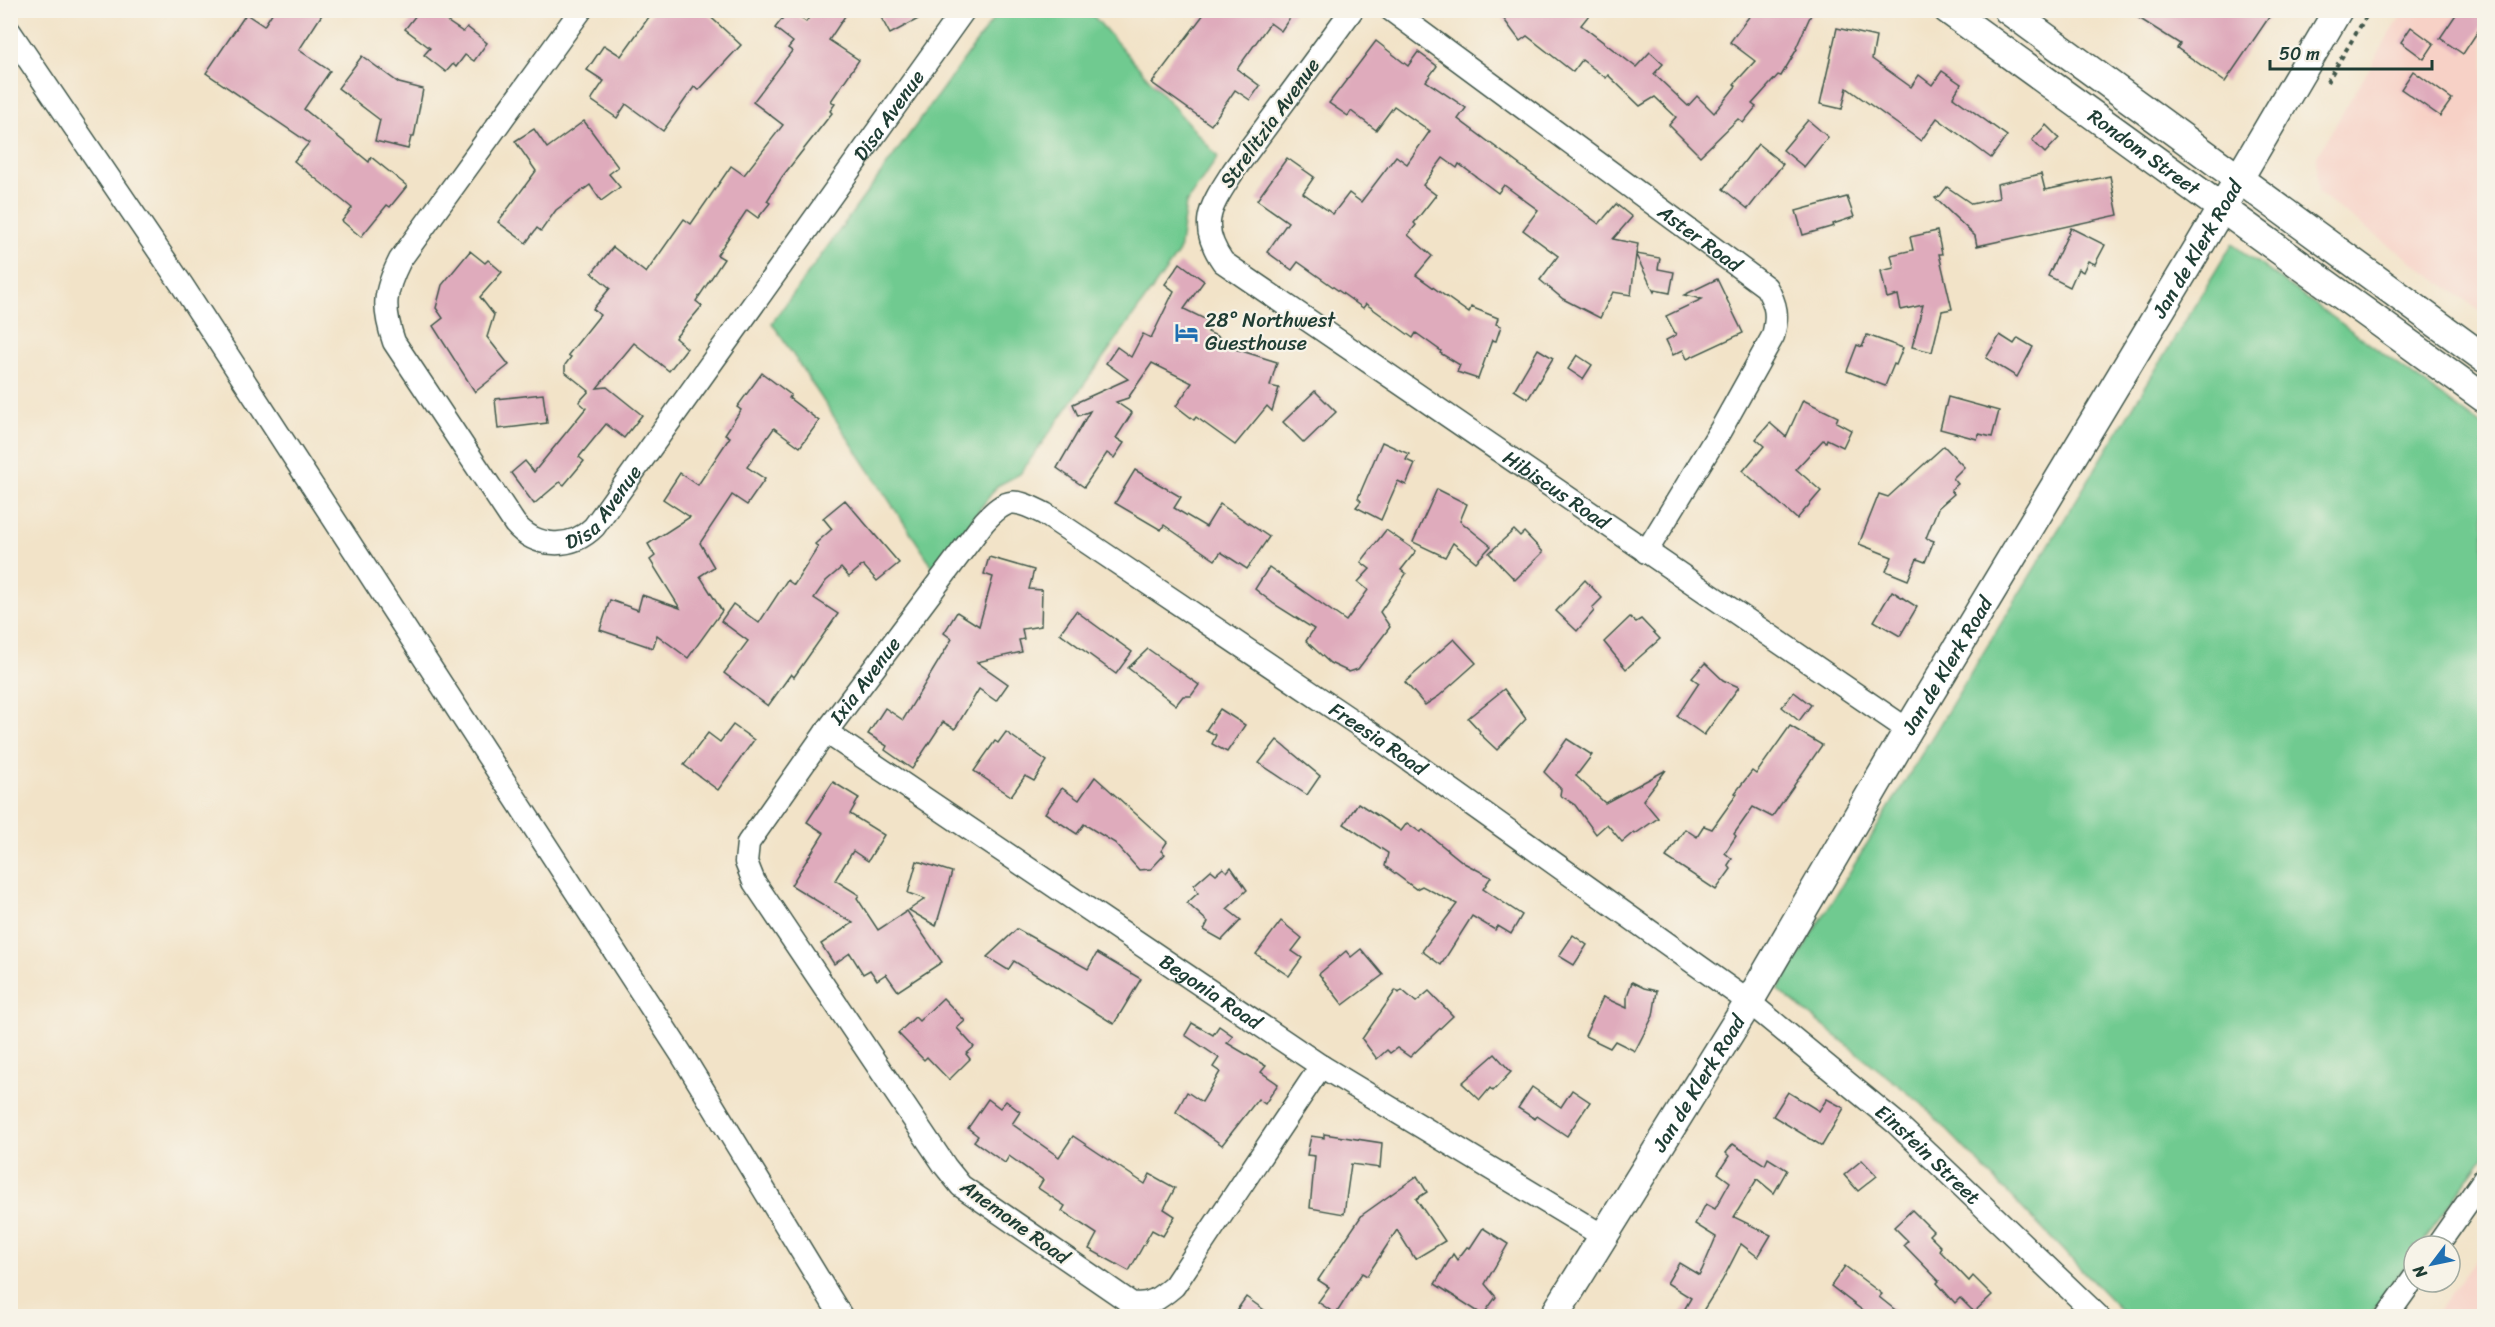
<svg xmlns="http://www.w3.org/2000/svg" width="2495" height="1327" font-family="Sriracha,sans-serif">
	<rect width="100%" height="100%" fill="#f7f3e8"/>
	<filter id="ink" filterUnits="userSpaceOnUse"><feTurbulence type="fractalNoise" baseFrequency=".0167" numOctaves="2"/><feDisplacementMap in="SourceGraphic" scale="12" xChannelSelector="R" yChannelSelector="G"/><feConvolveMatrix kernelMatrix="1 2 1 2 8 2 1 2 1" color-interpolation-filters="sRGB"/></filter>
	<filter id="wash" filterUnits="userSpaceOnUse"><feTurbulence type="fractalNoise" baseFrequency=".008" numOctaves="4" result="noise"/><feDisplacementMap in="SourceGraphic" scale="24" xChannelSelector="R" yChannelSelector="G"/><feGaussianBlur stdDeviation="1.35" result="paint"/><feColorMatrix in="noise" values="0 0 0 0 0 0 0 0 0 0 0 0 0 0 0 0 0 1.4 0 .05"/><feComposite in="paint" operator="in"/></filter>
	<g filter="url(#wash)">
		<rect width="100%" height="100%" fill="#f2e3c8"/>
		<g fill="#f7d1c6">
			<polygon points="2404,11 2484,11 2484,314 2318,193 2316,157"/>
			<polygon points="2484,1250 2484,1316 2434,1316"/>
		</g>
		<g fill="#70ca90" stroke="#488462" stroke-width="1.5">
			<polygon points="999,11 1089,11 1218,157 1186,203 1179,252 1020,474 997,486 935,570 772,323"/>
			<polygon points="2232,244 2484,427 2484,1156 2420,1246 2414,1246 2414,1254 2369,1316 2126,1316 1922,1104 1778,990"/>
		</g>
		<g id="blocks">
			<g fill="#dfabbc">
				<polygon points="274,10 325,10 299,50 330,71 304,109 369,162 371,157 407,186 390,207 387,205 361,237 342,221 352,208 294,161 309,143 206,73 246,14 264,26"/>
				<polygon points="420,10 430,10 463,32 467,27 487,43 474,61 465,55 456,67 453,64 446,72 424,55 430,48 405,29"/>
				<polygon points="654,10 703,10 741,45 699,90 694,87 663,131 626,104 617,118 591,100 604,81 587,70 604,45 621,56"/>
				<polygon points="789,10 806,22 814,10 849,10 829,40 859,60 831,101 835,104 830,111 832,113 782,177 767,201 770,203 758,218 747,210 717,255 724,259 696,301 702,306 675,338 687,348 669,371 634,343 597,388 607,387 642,415 624,438 606,424 579,457 584,461 564,485 560,482 534,504 511,473 525,461 534,472 586,408 579,402 589,391 565,372 565,365 571,357 568,355 600,315 593,309 610,288 592,273 613,247 646,273 684,219 691,224 731,166 744,175 783,125 753,102 792,51 788,48 793,42 775,28"/>
				<polygon points="877,10 935,10 890,34"/>
				<polygon points="1207,10 1295,10 1281,31 1270,23 1237,69 1260,86 1250,100 1235,90 1211,125 1152,83"/>
				<polygon points="1497,10 1593,10 1581,25 1636,67 1650,52 1663,64 1654,74 1688,106 1697,96 1714,113 1736,86 1734,84 1755,61 1730,42 1754,10 1813,10 1796,48 1797,49 1781,76 1778,75 1752,104 1756,107 1743,123 1738,119 1700,156 1669,125 1676,117 1655,97 1640,106 1608,75 1606,78 1582,60 1573,72 1527,36 1520,41"/>
				<polygon points="2126,10 2274,10 2225,82 2177,48 2180,44"/>
				<polygon points="2459,10 2484,10 2484,22 2463,54 2440,38"/>
				<polygon points="2411,27 2434,44 2424,59 2401,42"/>
				<polygon points="1837,28 1876,37 1872,59 1911,87 1919,75 1932,85 1942,71 1961,84 1953,97 2007,136 1991,158 1937,118 1921,141 1847,88 1842,109 1820,104"/>
				<polygon points="1376,41 1408,66 1418,52 1437,66 1426,81 1466,108 1458,119 1599,224 1616,204 1632,217 1613,239 1638,244 1636,254 1660,258 1658,269 1674,272 1670,293 1655,290 1654,292 1636,255 1631,295 1613,292 1600,318 1563,299 1540,280 1558,256 1523,230 1538,210 1504,185 1498,193 1459,164 1457,168 1443,158 1423,185 1436,195 1414,223 1416,225 1408,235 1432,256 1416,275 1469,313 1471,307 1498,318 1496,324 1501,326 1496,341 1492,340 1478,379 1457,372 1460,365 1440,353 1441,351 1416,333 1413,338 1366,304 1363,308 1298,262 1292,270 1267,252 1288,222 1257,200 1287,158 1314,177 1303,193 1333,214 1349,193 1361,202 1396,156 1407,164 1430,131 1394,106 1376,130 1351,111 1348,116 1329,103"/>
				<polygon points="362,56 399,83 423,89 414,137 411,137 408,149 375,141 380,120 338,88"/>
				<polygon points="2413,71 2452,99 2440,116 2401,89"/>
				<polygon points="1808,120 1828,137 1804,167 1783,150"/>
				<polygon points="584,121 618,167 609,174 620,187 601,201 590,185 556,210 541,231 537,228 526,243 498,222 536,171 515,141 534,129 547,148"/>
				<polygon points="2046,125 2059,138 2045,153 2032,140"/>
				<polygon points="1758,144 1783,164 1748,209 1723,189"/>
				<polygon points="2041,174 2045,190 2110,176 2118,215 1977,246 1975,236 1935,198 1940,196 1947,187 1972,204 1999,198 1997,184"/>
				<polygon points="1847,197 1854,217 1833,224 1834,226 1803,235 1796,211"/>
				<polygon points="2071,228 2105,245 2095,264 2088,261 2083,272 2078,269 2070,287 2048,276"/>
				<polygon points="1937,231 1942,254 1939,254 1952,309 1942,311 1932,352 1912,347 1923,305 1901,310 1898,295 1887,298 1881,271 1894,268 1891,255 1913,250 1910,237"/>
				<polygon points="470,251 485,263 488,260 502,272 480,297 494,315 487,337 509,365 475,392 433,326 443,318 436,308 442,285"/>
				<polygon points="1180,263 1204,281 1184,309 1213,323 1208,332 1219,337 1216,343 1277,362 1270,386 1279,388 1272,411 1267,406 1235,445 1196,417 1194,420 1176,406 1192,383 1152,363 1128,398 1116,402 1132,413 1116,438 1124,443 1114,458 1107,453 1084,487 1057,468 1090,411 1078,416 1073,404 1128,379 1106,363 1117,347 1131,357 1143,334 1151,338 1174,291 1165,284"/>
				<polygon points="1717,279 1743,333 1687,359 1683,350 1673,355 1666,340 1676,335 1666,316 1702,299 1684,295"/>
				<polygon points="1867,335 1903,348 1896,365 1894,364 1885,386 1847,371 1857,345 1862,347"/>
				<polygon points="2000,335 2014,344 2018,338 2033,347 2017,377 1986,358"/>
				<polygon points="1538,349 1553,358 1528,399 1514,390"/>
				<polygon points="1577,355 1592,365 1583,379 1568,369"/>
				<polygon points="762,373 791,395 789,398 819,421 800,447 774,428 747,467 765,479 747,505 732,495 700,543 714,567 700,576 722,611 688,658 657,635 653,648 600,630 610,600 638,610 642,595 680,608 650,560 655,556 648,544 690,517 663,499 680,473 698,485 730,437 725,434 741,410 737,407"/>
				<polygon points="1315,391 1336,412 1304,443 1283,422"/>
				<polygon points="543,394 547,423 498,429 495,399"/>
				<polygon points="1948,397 1999,411 1992,437 1979,434 1977,439 1940,429"/>
				<polygon points="1803,400 1838,417 1836,422 1851,430 1843,447 1827,439 1826,442 1823,440 1796,469 1821,491 1797,519 1743,471 1764,446 1756,439 1770,423 1786,437"/>
				<polygon points="1382,442 1409,454 1406,460 1415,464 1406,485 1398,481 1381,520 1356,507 1361,501 1358,498"/>
				<polygon points="1944,446 1964,467 1953,478 1958,484 1951,490 1954,494 1938,508 1926,538 1934,541 1925,562 1917,559 1908,580 1886,571 1892,557 1859,544 1879,494 1888,497"/>
				<polygon points="1135,470 1181,497 1174,508 1206,527 1220,504 1269,537 1247,569 1221,552 1215,560 1164,525 1161,530 1115,503"/>
				<polygon points="1437,489 1467,504 1460,521 1491,546 1476,562 1453,543 1445,557 1413,542"/>
				<polygon points="845,500 899,563 877,581 863,565 849,577 841,568 826,581 814,598 838,614 794,677 791,674 768,706 724,673 748,641 721,621 733,604 759,623 787,580 794,585 818,547 815,544 832,529 823,518"/>
				<polygon points="1386,530 1416,551 1401,570 1406,574 1380,612 1390,627 1358,669 1349,672 1330,663 1306,641 1314,629 1274,604 1255,589 1269,567 1346,621 1368,590 1358,582 1370,569 1361,562"/>
				<polygon points="1514,530 1520,536 1524,532 1543,552 1515,580 1489,553"/>
				<polygon points="989,557 1034,570 1029,589 1042,590 1041,626 1022,629 1024,639 1019,640 1022,652 977,662 1008,684 996,701 979,689 955,729 943,722 912,769 885,750 887,746 868,734 885,708 903,720 952,639 944,633 957,612 979,626 993,577 984,574"/>
				<polygon points="1585,580 1602,598 1592,608 1594,611 1577,631 1556,611"/>
				<polygon points="1892,591 1917,607 1900,636 1874,621"/>
				<polygon points="1076,611 1132,652 1116,674 1060,633"/>
				<polygon points="1630,617 1636,622 1641,619 1660,639 1626,669 1604,642"/>
				<polygon points="1454,639 1476,663 1439,696 1425,705 1405,682"/>
				<polygon points="1148,649 1199,685 1191,696 1183,696 1176,705 1128,668"/>
				<polygon points="1705,663 1723,680 1739,687 1704,735 1677,716 1699,683 1692,678"/>
				<polygon points="1504,689 1526,719 1497,750 1479,733 1480,731 1468,718"/>
				<polygon points="1794,692 1811,705 1799,721 1782,707"/>
				<polygon points="1220,709 1245,725 1227,752 1212,744 1216,735 1206,730"/>
				<polygon points="733,725 754,740 718,790 684,765 708,733 720,742"/>
				<polygon points="1790,726 1822,745 1772,817 1753,807 1734,834 1736,836 1725,853 1732,859 1728,865 1731,869 1716,890 1666,857 1685,829 1697,837 1704,826 1712,829 1737,794 1735,793 1752,771 1756,774"/>
				<polygon points="1006,732 1047,761 1034,781 1025,776 1011,796 974,771 995,741 998,743"/>
				<polygon points="1567,739 1592,755 1576,776 1605,803 1666,770 1643,800 1658,818 1635,834 1634,832 1622,842 1607,824 1596,834 1575,805 1560,795 1561,789 1544,772"/>
				<polygon points="1277,740 1320,776 1307,795 1259,763"/>
				<polygon points="1095,777 1167,842 1161,851 1165,854 1151,869 1139,870 1115,843 1084,824 1077,834 1045,813 1062,788 1079,800"/>
				<polygon points="833,782 859,798 850,814 884,835 868,861 853,851 835,880 859,895 857,898 878,930 907,911 942,962 898,991 886,974 877,980 870,970 863,974 850,953 834,964 821,944 853,923 791,885 824,833 807,822"/>
				<polygon points="1358,803 1401,831 1407,823 1420,832 1423,830 1464,863 1491,877 1483,889 1522,915 1511,934 1498,926 1495,930 1472,916 1441,965 1422,951 1457,904 1422,886 1416,889 1385,866 1388,853 1344,824"/>
				<polygon points="917,861 952,872 936,926 909,910 925,899 908,893"/>
				<polygon points="1231,867 1247,890 1227,909 1241,920 1222,940 1204,930 1208,922 1187,903 1198,893 1194,885 1211,870 1216,874 1223,868 1227,872"/>
				<polygon points="1281,921 1302,938 1292,951 1302,958 1289,976 1256,954"/>
				<polygon points="1017,929 1088,969 1097,953 1141,979 1114,1024 1014,961 1008,970 987,957"/>
				<polygon points="1573,935 1587,945 1574,965 1559,956"/>
				<polygon points="1361,949 1383,975 1343,1005 1319,974 1346,951 1351,957"/>
				<polygon points="1632,982 1644,988 1657,991 1653,1016 1635,1051 1615,1041 1610,1048 1585,1036 1603,997 1627,1008 1627,996"/>
				<polygon points="1396,990 1399,993 1402,990 1416,1002 1429,991 1453,1016 1410,1057 1397,1048 1390,1053 1387,1050 1377,1059 1362,1039"/>
				<polygon points="943,998 965,1021 957,1028 974,1047 966,1054 970,1059 949,1080 927,1057 924,1060 898,1033 915,1017 919,1021"/>
				<polygon points="1192,1023 1213,1035 1219,1026 1233,1036 1227,1043 1266,1066 1261,1072 1278,1084 1265,1104 1258,1099 1222,1145 1176,1112 1187,1092 1202,1102 1220,1072 1213,1067 1219,1058 1185,1035"/>
				<polygon points="1495,1054 1511,1072 1493,1091 1490,1088 1480,1100 1462,1083"/>
				<polygon points="1532,1087 1561,1107 1572,1090 1590,1102 1567,1136 1537,1116 1535,1119 1518,1108"/>
				<polygon points="1788,1092 1819,1111 1827,1099 1844,1108 1822,1146 1773,1116"/>
				<polygon points="988,1099 1000,1108 1006,1101 1020,1112 1012,1124 1059,1157 1073,1136 1145,1184 1150,1174 1175,1188 1164,1209 1175,1216 1163,1236 1152,1230 1129,1271 1089,1249 1097,1234 1062,1211 1065,1206 1038,1188 1043,1180 1009,1156 1005,1163 974,1141 978,1136 968,1128"/>
				<polygon points="1324,1134 1382,1143 1380,1168 1351,1164 1344,1214 1310,1208 1315,1156 1307,1155 1311,1136 1324,1138"/>
				<polygon points="1733,1144 1765,1165 1768,1158 1787,1170 1774,1193 1757,1179 1734,1217 1771,1235 1758,1257 1741,1244 1722,1281 1699,1317 1680,1317 1691,1298 1667,1283 1679,1263 1699,1275 1702,1270 1716,1237 1695,1224 1706,1204 1715,1209 1730,1182 1718,1173 1729,1156 1726,1153"/>
				<polygon points="1862,1160 1877,1176 1858,1191 1844,1175"/>
				<polygon points="1417,1176 1427,1192 1416,1199 1445,1241 1415,1259 1397,1230 1367,1276 1362,1273 1336,1314 1318,1302 1329,1287 1318,1280 1362,1215"/>
				<polygon points="1912,1210 1933,1231 1929,1235 1941,1247 1939,1250 1969,1281 1973,1276 1992,1295 1974,1312 1960,1298 1955,1303 1937,1283 1939,1281 1904,1245 1908,1241 1894,1227"/>
				<polygon points="1483,1228 1508,1244 1485,1284 1496,1297 1483,1315 1435,1284 1453,1254 1457,1260 1467,1247 1470,1248"/>
				<polygon points="1845,1266 1882,1294 1879,1297 1904,1317 1871,1317 1831,1286"/>
				<polygon points="1246,1297 1274,1317 1232,1317"/>
			</g>
		</g>
	</g>
	<g filter="url(#ink)">
		<use href="#blocks" fill-opacity="0" stroke="#3f564a" stroke-width="1.5"/>
		<g fill="none" stroke-linecap="round" stroke-linejoin="round">
			<defs>
				<g id="minor">
					<path id="s1" d="M581,10L400,260C384,292 382,307 394,342L515,524C536,548 571,550 594,527L964,10"/>
					<path id="s2" d="M1352,10L1234,170C1212,205 1196,223 1223,262L1908,730"/>
					<path id="s3" d="M1391,10L1766,287C1777,305 1778,316 1773,336L1720,431L1646,552"/>
					<polyline points="10,32 182,285 682,1055 841,1316"/>
					<path id="s4" d="M826,732L1321,1066L1603,1236"/>
					<path id="s5" d="M1321,1066L1174,1286C1161,1297 1149,1307 1131,1303L961,1186L945,1166L754,882L746,862L748,843L826,732L984,522C1008,496 1015,499 1045,514L1387,744L1749,1002L1896,1123L2098,1316"/>
					<polyline points="2437,1246 2484,1179"/>
					<polyline points="2387,1316 2414,1278"/>
				</g>
				<g id="tertiary">
					<path id="s6" d="M1948,10L2484,398"/>
					<polyline points="2008,10 2484,358"/>
					<path id="s7" d="M1554,1316L1749,1002L1908,730L2198,248L2338,10"/>
				</g>
			</defs>
			<use href="#minor" stroke="#3f564a" stroke-width="25"/>
			<use href="#tertiary" stroke="#3f564a" stroke-width="31"/>
			<polyline stroke="#3f564a" stroke-width="4" stroke-dasharray="4.5 4.5" stroke-linecap="butt" points="2327,82 2370,10"/>
			<use href="#minor" stroke="#fff" stroke-width="22"/>
			<use href="#tertiary" stroke="#fff" stroke-width="28"/>
		</g>
	</g>
	<defs>
		<symbol id="hotel-bare" viewBox="-9 -9 18 18"><path d="M-6-4.5h1.5V1H6V5H4.5V3h-9V5H-6ZM-4 0a1.8 1.8 0 1 1 3.6 0ZM.5 0V-2.5h3Q6-2.5 6 0Z" fill="#1f6fb2" stroke="#f7f3e8" stroke-width="2.5" paint-order="stroke"/></symbol>
	</defs>
	<g fill-rule="evenodd">
		<use href="#hotel-bare" x="1170" y="316" width="33" height="33"/>
	</g>
	<g text-anchor="middle" dominant-baseline="central" stroke-width="4.5" stroke-linejoin="round" paint-order="stroke">
		<g font-size="20" fill="#1f3d34" stroke="#f7f3e8">
			<text stroke="none"><textPath href="#s1" startOffset="1208">Disa Avenue</textPath></text>
			<text transform="translate(1270 123) rotate(-54)">Strelitzia Avenue</text>
			<text stroke="none"><textPath href="#s6" startOffset="242">Rondom Street</textPath></text>
			<text stroke="none"><textPath href="#s3" startOffset="384">Aster Road</textPath></text>
			<text stroke="none"><textPath href="#s7" startOffset="1246">Jan de Klerk Road</textPath></text>
			<text stroke="none"><textPath href="#s2" startOffset="704">Hibiscus Road</textPath></text>
			<text stroke="none"><textPath href="#s1" startOffset="722">Disa Avenue</textPath></text>
			<text stroke="none"><textPath href="#s7" startOffset="760">Jan de Klerk Road</textPath></text>
			<text stroke="none"><textPath href="#s5" startOffset="1128">Ixia Avenue</textPath></text>
			<text stroke="none"><textPath href="#s5" startOffset="1798">Freesia Road</textPath></text>
			<text stroke="none"><textPath href="#s4" startOffset="464">Begonia Road</textPath></text>
			<text stroke="none"><textPath href="#s7" startOffset="274">Jan de Klerk Road</textPath></text>
			<text stroke="none"><textPath href="#s5" startOffset="2488">Einstein Street</textPath></text>
			<text transform="translate(1015 1222) rotate(36)">Anemone Road</text>
		</g>
		<g font-size="20" fill="#1f3d34" stroke="#f7f3e8" text-anchor="start">
			<text x="1205" y="320">28° Northwest<tspan x="1205" dy="23">Guesthouse</tspan></text>
		</g>
	</g>
	<rect width="2495" height="1327" fill="none" stroke="#f7f3e8" stroke-width="36"/>
	<g transform="translate(2432 1264) rotate(238)"><circle r="28" fill="#f7f3e8" stroke="#a1aaa0" stroke-width="1.5"/>
	<path d="M0-4.5L10 22L0 15L-10 22Z" fill="#1f6fb2"/>
	<text y="-9" font-size="16" font-weight="bold" text-anchor="middle" fill="#1f3d34">N</text>
	</g>
	<path d="M2270 60v9h162v-9" fill="none" stroke="#1f3d34" stroke-width="3"/>
	<text x="2279" y="60" font-size="18" fill="#1f3d34" stroke="#f7f3e8" stroke-width="4.5" paint-order="stroke">50 m</text>
</svg>
